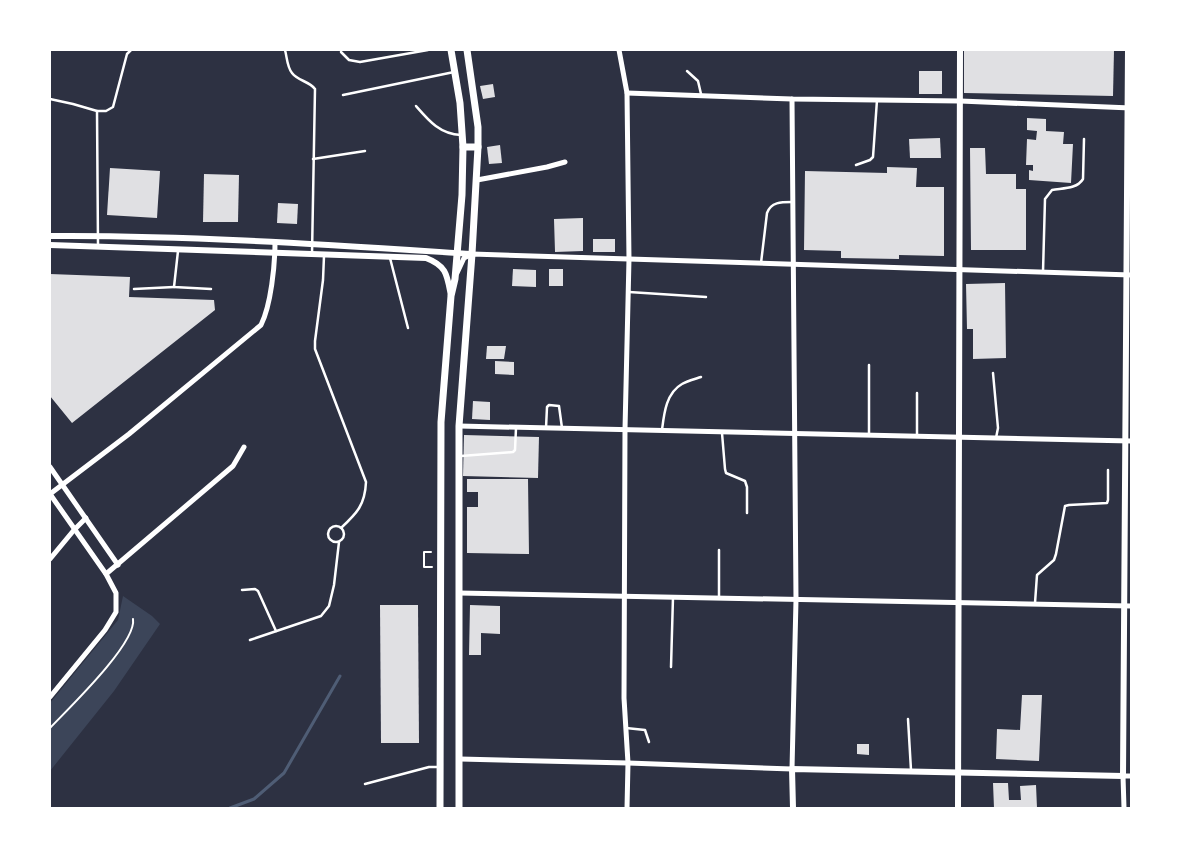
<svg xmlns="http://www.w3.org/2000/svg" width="1181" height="858" font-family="'PT Sans Narrow',sans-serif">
	<rect width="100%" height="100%" fill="#2d3142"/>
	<polygon fill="#3c4559" points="123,596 152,616 160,624 114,691 50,771 50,703 118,620"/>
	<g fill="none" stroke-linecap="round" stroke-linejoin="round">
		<polyline stroke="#4f5d75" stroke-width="3" points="230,808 254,799 284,773 340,676"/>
	</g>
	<g fill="#e0e0e3">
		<polygon points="964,50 1114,50 1113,96 964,93"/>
		<rect x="919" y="71" width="23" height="23"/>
		<polygon points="493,84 495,97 483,99 480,86"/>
		<polygon points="1027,118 1046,119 1046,131 1064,132 1063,144 1073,144 1071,183 1029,180 1029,170 1033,171 1033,165 1026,165 1027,139 1036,140 1037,131 1027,130"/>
		<polygon points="940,138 941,158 910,158 909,139"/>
		<polygon points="500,145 502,163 489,164 487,147"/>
		<polygon points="970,148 985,148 986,174 1016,174 1016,189 1026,189 1026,250 971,250"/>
		<polygon points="887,167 917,168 916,187 944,187 944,256 899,255 899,259 841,258 841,251 804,250 805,171 887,173"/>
		<polygon points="110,168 160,171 157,218 107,215"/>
		<polygon points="204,174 239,175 238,222 203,222"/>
		<polygon points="278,203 298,204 297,224 277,223"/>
		<polygon points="583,218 583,251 555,252 554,219"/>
		<rect x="593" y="239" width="22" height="13"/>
		<polygon points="513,269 536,270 536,287 512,286"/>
		<rect x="549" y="269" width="14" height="17"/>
		<polygon points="50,274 130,277 129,297 214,300 215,310 72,423 50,396"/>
		<polygon points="1005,283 1006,358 973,359 973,329 967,329 966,284"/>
		<polygon points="487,346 506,346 504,359 486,359"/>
		<polygon points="495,361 514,362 514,375 495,374"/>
		<polygon points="473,401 490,402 490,420 472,419"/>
		<polygon points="464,435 539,437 538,478 463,476"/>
		<polygon points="467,479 528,479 529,554 467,553 467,507 478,507 478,492 467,492"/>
		<polygon points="380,605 418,605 419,743 381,743"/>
		<polygon points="470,605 500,606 500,634 481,633 481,655 469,655"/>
		<polygon points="1022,695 1042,695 1039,761 996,759 997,729 1020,730"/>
		<polygon points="857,744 869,744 869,755 857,754"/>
		<polygon points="993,783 1008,783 1009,800 1021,800 1020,786 1036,785 1037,808 994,808"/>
	</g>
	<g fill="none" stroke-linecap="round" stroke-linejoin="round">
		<g stroke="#fff" stroke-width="2">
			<polyline points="431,552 424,552 424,567 432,567"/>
			<path d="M50,728C68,709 137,643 133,619"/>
		</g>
		<g stroke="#fff" stroke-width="2.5">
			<path d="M285,50C287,57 287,67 292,73C298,81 309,81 315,89L312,254"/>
			<polyline points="341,52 349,60 360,62 428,50"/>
			<polyline points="687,71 698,81 701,94"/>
			<polyline points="343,95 454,72"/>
			<polyline points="50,99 73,104 97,111 98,245"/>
			<path d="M416,106C429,121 440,134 461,135"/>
			<polyline points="97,111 106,111 113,107 127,54 131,50"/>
			<polyline points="313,159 365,151"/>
			<polyline points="856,165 870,160 873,157 877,100"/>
			<polyline points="178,251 174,287 211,289"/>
			<path d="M324,256L323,280L315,341V349L366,482C365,505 357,513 341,528"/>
			<polyline points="390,258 408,328"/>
			<path d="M761,263L767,213C771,202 781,202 792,202"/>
			<path d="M1043,272L1045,199L1052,190C1063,188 1077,189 1083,179L1084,139"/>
			<polyline points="134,289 174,287"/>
			<polyline points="629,292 706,297"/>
			<polyline points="993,373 998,428 996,438"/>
			<polyline points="917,393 917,436"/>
			<polyline points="546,428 547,407 549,405 559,406 562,428"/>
			<path d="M662,430C664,414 666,393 682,384C687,381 695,379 701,377"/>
			<polyline points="722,433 725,469 726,473 745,481 747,487 747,513"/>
			<polyline points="869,435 869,365"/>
			<polyline points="461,456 513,452 515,450 516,428"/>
			<circle cx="336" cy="534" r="8"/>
			<polyline points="719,550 719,597"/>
			<polyline points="242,590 255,589 258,591 276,631"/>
			<polyline points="1035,603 1037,575 1054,560 1056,554 1065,506 1069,505 1107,503 1108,500 1108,470"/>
			<polyline points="250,640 321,616 329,606 334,585 339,542"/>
			<polyline points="671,667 673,597"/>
			<polyline points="908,719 911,770"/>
			<polyline points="626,728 645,730 649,742"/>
			<polyline points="365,784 429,767 438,767"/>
		</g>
		<g stroke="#fff" stroke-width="5">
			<polyline points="619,50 627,93 629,259 625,429 624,698 628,763 627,808"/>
			<polyline points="627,93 792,99 960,101 1131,108"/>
			<polyline points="477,180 547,167 565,162"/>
			<polyline points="457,273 464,258 472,254 1131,275"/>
			<polyline points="459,426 1131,441"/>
			<polyline points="50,467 118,565"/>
			<path d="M50,494L129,434L261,325C271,305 275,265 275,242"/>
			<polyline points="50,494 106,574 116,593 116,612 105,630 50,697"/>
			<polyline points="50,559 74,530 86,518"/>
			<polyline points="106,574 233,466 244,447"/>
			<polyline points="459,593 1131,606"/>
			<polyline points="460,759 628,763 792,769 796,600 792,99"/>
			<polyline points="1124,808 1123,776 1131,776"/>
		</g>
		<g stroke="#fff" stroke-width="6">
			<path d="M50,236C191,235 332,245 472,254"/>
			<path d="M50,245L426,258C447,266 447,275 451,296"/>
			<polyline points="793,808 792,769 1123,776 1128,50"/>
			<polyline points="958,808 960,50"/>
		</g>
		<g stroke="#fff" stroke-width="7">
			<polyline points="463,147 478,147"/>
			<polyline points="440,808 441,422 451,296 455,279 462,195 463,147 460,103 451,50"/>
			<polyline points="459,808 459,426 472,254 478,147 478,127 467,50"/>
		</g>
	</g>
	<rect width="1181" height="858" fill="none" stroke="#ffffff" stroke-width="102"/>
</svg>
